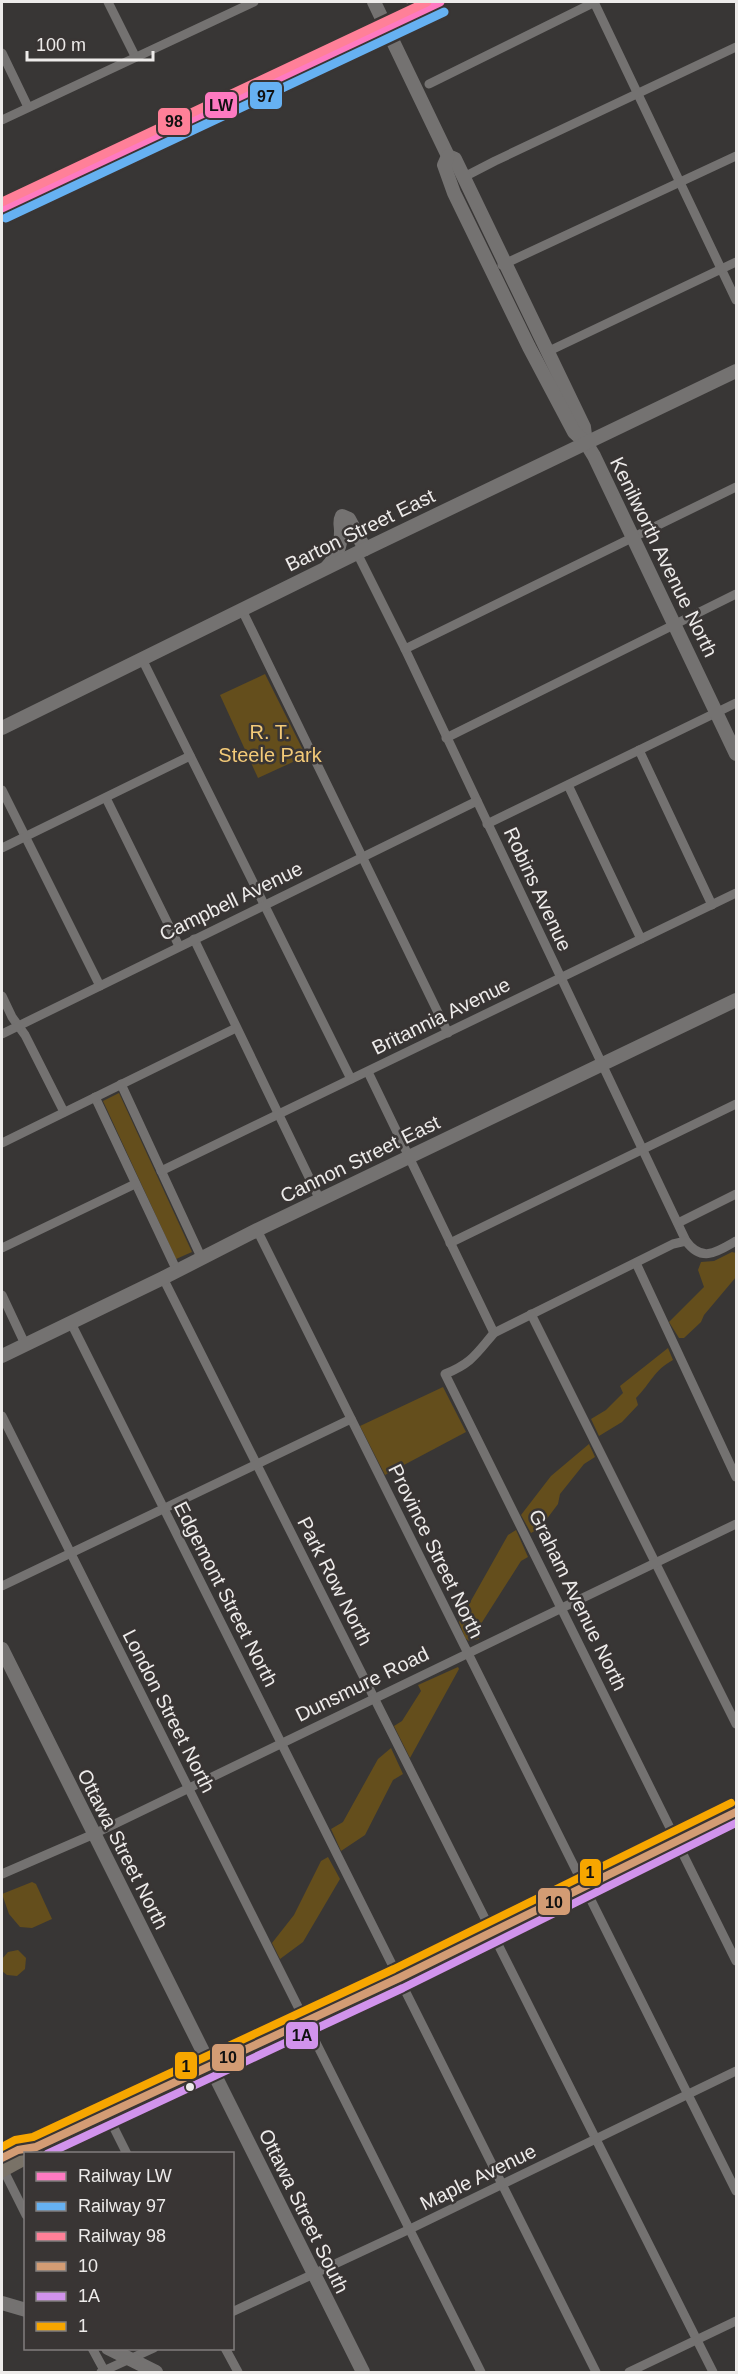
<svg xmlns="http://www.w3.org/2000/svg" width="738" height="2374" font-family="Helvetica,sans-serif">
	<rect width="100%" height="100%" fill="#383635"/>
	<g fill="#644e1c">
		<polygon points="265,674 306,756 258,778 220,695"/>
		<polygon points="119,1093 192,1252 176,1259 103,1101"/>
		<polygon points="732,1252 736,1253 736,1277 704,1315 701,1322 684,1338 679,1338 669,1322 704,1287 698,1270 701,1262 714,1261"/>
		<path d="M668,1348L673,1360C654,1370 651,1383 636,1398L638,1405L622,1422L599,1436L591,1419L606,1410L623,1393L620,1386Z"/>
		<polygon points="443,1387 466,1432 385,1475 360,1426"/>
		<polygon points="589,1444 595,1457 584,1464 560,1494 558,1504 540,1528 531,1533 521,1515 551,1476"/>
		<polygon points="516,1530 528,1557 521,1561 479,1627 479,1639 469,1641 465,1638 459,1622 508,1535"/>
		<polygon points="458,1667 459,1669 410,1758 394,1726 402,1721 421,1691 418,1685"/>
		<polygon points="391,1748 403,1774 393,1780 365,1835 341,1851 331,1829 343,1822 378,1759"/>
		<polygon points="328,1857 340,1879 303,1942 280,1959 272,1943 294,1915 321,1861"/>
		<polygon points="32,1882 36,1884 52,1919 32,1928 20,1927 9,1914 2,1894"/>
		<polygon points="18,1950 26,1958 25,1969 17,1976 7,1975 2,1971 2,1959 8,1952"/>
	</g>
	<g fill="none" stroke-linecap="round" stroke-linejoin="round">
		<g stroke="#747271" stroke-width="9">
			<polyline points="108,2 135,56"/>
			<polyline points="594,2 736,300"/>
			<polyline points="2,53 28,107"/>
			<polyline points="429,84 595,2"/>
			<polyline points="2,120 254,2"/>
			<polyline points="464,177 495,161 736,47"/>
			<polyline points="502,265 736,156"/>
			<polyline points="549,351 736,262"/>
			<polyline points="357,553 405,649 686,1241"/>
			<polyline points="242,610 448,1033"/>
			<polyline points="405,649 736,487"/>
			<polyline points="142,659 351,1079"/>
			<polyline points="446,738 736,594"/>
			<polyline points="639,750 712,905"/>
			<polyline points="568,785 641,939"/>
			<polyline points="2,790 100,986"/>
			<polyline points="106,798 179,946"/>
			<polyline points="487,824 736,703"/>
			<polyline points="2,848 190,756"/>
			<polyline points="194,939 320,1200"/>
			<polyline points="2,996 12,1017 25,1035 64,1112"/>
			<polyline points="2,1034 477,801"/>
			<polyline points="368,1072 494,1333"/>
			<polyline points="121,1084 202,1259"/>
			<polyline points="95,1097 177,1271"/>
			<polyline points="2,1143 236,1028"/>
			<polyline points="161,1171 736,893"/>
			<polyline points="678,1223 736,1194"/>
			<polyline points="257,1230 736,2191"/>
			<path d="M736,1241C717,1252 702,1263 686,1241L673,1244L494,1333C476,1354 472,1363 445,1374L736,1961"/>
			<polyline points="450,1243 736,1104"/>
			<polyline points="2,1248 135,1184"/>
			<polyline points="636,1263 736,1477"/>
			<polyline points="163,1278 713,2372"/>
			<polyline points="2,1295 25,1344"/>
			<polyline points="531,1314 736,1724"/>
			<polyline points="71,1323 596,2372"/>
			<polyline points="2,1416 481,2372"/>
			<polyline points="2,1586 351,1419"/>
			<polyline points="2,1874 94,1834 736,1524"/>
			<polyline points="107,2114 127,2154"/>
			<polyline points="2,2167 26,2215"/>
			<polyline points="232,2312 410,2229 736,2071"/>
			<polyline points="92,2348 105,2372"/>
			<polyline points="225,2348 238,2372"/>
			<polyline points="101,2372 154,2348"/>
			<polyline points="629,2372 736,2321"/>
		</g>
		<g stroke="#747271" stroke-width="14">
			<polyline points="374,2 448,156 455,159 584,427 586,443"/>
			<polyline points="448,156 444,165 454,193 529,347 574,432 586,443 594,456 736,754"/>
			<path d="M327,567C337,556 341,546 341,531C341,524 339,522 342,516L349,519L365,549"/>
			<polyline points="2,728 357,553 736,371"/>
			<polyline points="2,1356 163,1278 257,1230 736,1000"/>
			<polyline points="2,1649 363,2372"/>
			<polyline points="2,2303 26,2310"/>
			<polyline points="108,2348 156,2372"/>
		</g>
		<g stroke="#797267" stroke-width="15">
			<polyline points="2,2158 18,2150 36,2147 399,1978 736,1812"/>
			<polyline points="2,2170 26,2157"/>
		</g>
		<defs>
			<polyline id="rail" points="409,4 414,2"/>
		</defs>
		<use href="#rail" stroke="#706f6e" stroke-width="4.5"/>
		<use href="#rail" stroke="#393534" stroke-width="2" stroke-dasharray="7" stroke-linecap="butt"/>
		<defs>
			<polyline id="bus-1" points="2,2158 18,2150 36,2147 399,1978 736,1812"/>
			<polyline id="bus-2" points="47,2154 403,1988 736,1823"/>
			<polyline id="bus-3" points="2,2147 15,2140 33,2137 394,1969 731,1803"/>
		</defs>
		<use href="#bus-1" stroke="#393534" stroke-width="12"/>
		<use href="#bus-2" stroke="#393534" stroke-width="12"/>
		<use href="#bus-3" stroke="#393534" stroke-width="12"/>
		<use href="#bus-1" stroke="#d39c74" stroke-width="8"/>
		<use href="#bus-2" stroke="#d193ec" stroke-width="8"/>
		<use href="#bus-3" stroke="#f7a600" stroke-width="8"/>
		<defs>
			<polyline id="rail-1" points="2,208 440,2"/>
			<polyline id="rail-2" points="6,218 444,12"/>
			<polyline id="rail-3" points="2,202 427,2"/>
		</defs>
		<use href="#rail-1" stroke="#393534" stroke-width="14"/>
		<use href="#rail-2" stroke="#393534" stroke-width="14"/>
		<use href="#rail-3" stroke="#393534" stroke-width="14"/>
		<use href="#rail-1" stroke="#fe7ac1" stroke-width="9"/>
		<use href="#rail-2" stroke="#66b1f2" stroke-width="9"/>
		<use href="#rail-3" stroke="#ff8098" stroke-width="9"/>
	</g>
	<circle fill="#edebea" stroke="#393534" stroke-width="2" cx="190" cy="2087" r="5"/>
	<g text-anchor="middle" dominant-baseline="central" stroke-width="5" stroke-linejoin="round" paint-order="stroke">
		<g font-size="20" fill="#edebea" stroke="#393534">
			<text transform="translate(360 530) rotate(-26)">Barton Street East</text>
			<text transform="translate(664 557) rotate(64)">Kenilworth Avenue North</text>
			<text transform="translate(538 889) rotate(65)">Robins Avenue</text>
			<text transform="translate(231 901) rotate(-26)">Campbell Avenue</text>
			<text transform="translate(441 1016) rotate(-26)">Britannia Avenue</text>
			<text transform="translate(360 1159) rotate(-26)">Cannon Street East</text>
			<text transform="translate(436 1551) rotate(64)">Province Street North</text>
			<text transform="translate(335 1581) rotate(63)">Park Row North</text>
			<text transform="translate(226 1594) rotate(63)">Edgemont Street North</text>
			<text transform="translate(578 1600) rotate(64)">Graham Avenue North</text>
			<text transform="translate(362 1684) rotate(-26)">Dunsmure Road</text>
			<text transform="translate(169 1711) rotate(63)">London Street North</text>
			<text transform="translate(123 1849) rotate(63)">Ottawa Street North</text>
			<text transform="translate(478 2177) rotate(-26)">Maple Avenue</text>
			<text transform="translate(304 2211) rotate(64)">Ottawa Street South</text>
		</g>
		<g font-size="20" fill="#f3ca78" stroke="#393534">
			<text x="270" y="732">R. T.<tspan x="270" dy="23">Steele Park</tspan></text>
		</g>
	</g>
	<g stroke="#393534" stroke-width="2">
		<rect x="249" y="81" width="34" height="29" rx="6" fill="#66b1f2"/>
		<rect x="204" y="91" width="34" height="28" rx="6" fill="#fe7ac1"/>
		<rect x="157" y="107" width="34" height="29" rx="6" fill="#ff8098"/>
		<rect x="579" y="1858" width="23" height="29" rx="6" fill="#f7a600"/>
		<rect x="537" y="1887" width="34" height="29" rx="6" fill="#d39c74"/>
		<rect x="285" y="2021" width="34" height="29" rx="6" fill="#d193ec"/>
		<rect x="211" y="2043" width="34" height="29" rx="6" fill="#d39c74"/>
		<rect x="174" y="2051" width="24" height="29" rx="6" fill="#f7a600"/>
	</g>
	<g font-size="16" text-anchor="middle" font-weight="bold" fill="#111">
		<text x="266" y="102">97</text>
		<text x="221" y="111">LW</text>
		<text x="174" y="127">98</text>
		<text x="590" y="1878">1</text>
		<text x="554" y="1908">10</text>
		<text x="302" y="2041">1A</text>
		<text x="228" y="2063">10</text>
		<text x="186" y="2072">1</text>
	</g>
	<rect width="738" height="2374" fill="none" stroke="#edebea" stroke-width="6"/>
	<rect x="24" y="2152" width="210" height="198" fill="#393534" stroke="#817e7d" stroke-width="1.5"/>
	<rect x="36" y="2172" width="30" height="9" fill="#fe7ac1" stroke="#817e7d" stroke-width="1.5"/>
	<text x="78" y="2182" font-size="18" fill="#edebea">Railway LW</text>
	<rect x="36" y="2202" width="30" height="9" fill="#66b1f2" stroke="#817e7d" stroke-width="1.5"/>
	<text x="78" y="2212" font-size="18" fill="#edebea">Railway 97</text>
	<rect x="36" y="2232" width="30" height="9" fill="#ff8098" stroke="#817e7d" stroke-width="1.5"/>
	<text x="78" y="2242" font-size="18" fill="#edebea">Railway 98</text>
	<rect x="36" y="2262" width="30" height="9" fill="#d39c74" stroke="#817e7d" stroke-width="1.5"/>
	<text x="78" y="2272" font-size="18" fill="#edebea">10</text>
	<rect x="36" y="2292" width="30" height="9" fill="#d193ec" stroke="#817e7d" stroke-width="1.5"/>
	<text x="78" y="2302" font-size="18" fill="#edebea">1A</text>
	<rect x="36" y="2322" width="30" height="9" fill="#f7a600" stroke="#817e7d" stroke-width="1.5"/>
	<text x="78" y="2332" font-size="18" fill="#edebea">1</text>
	<path d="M27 51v9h126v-9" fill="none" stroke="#edebea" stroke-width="3"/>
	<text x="36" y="51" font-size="18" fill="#edebea" stroke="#393534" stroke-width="4.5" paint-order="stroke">100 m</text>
</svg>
